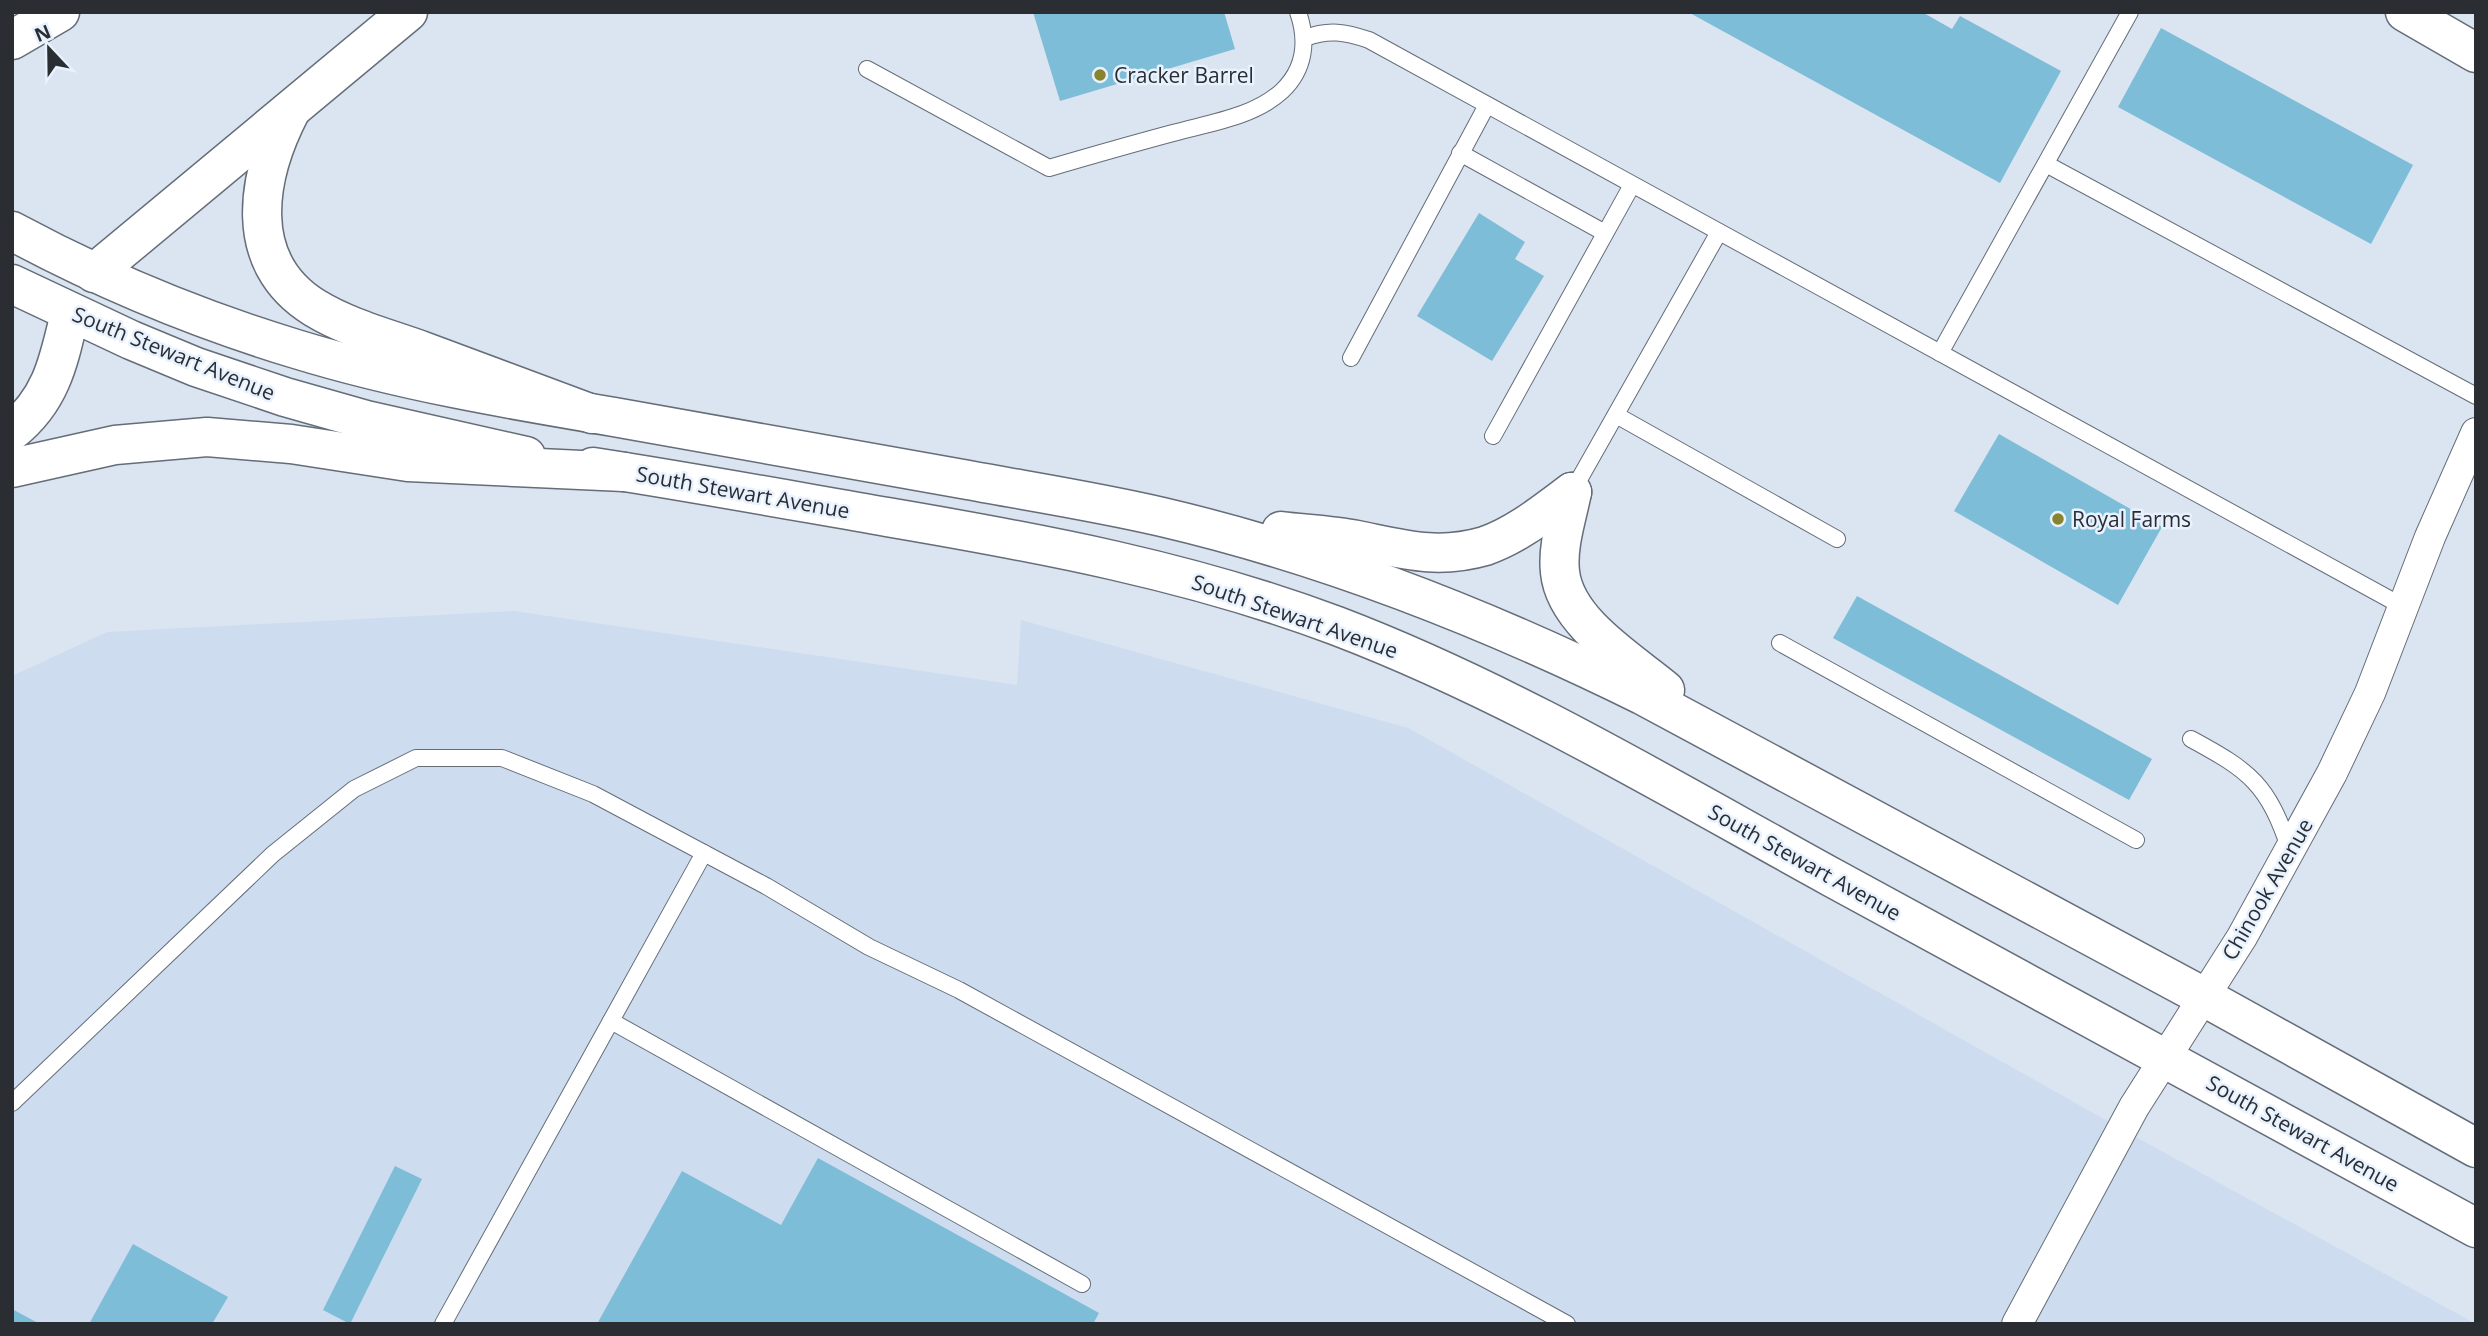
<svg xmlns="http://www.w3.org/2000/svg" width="2488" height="1336" font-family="'Open Sans',sans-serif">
	<rect width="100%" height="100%" fill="#dbe4f1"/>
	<polygon fill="#cedcf0" points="514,611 1017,685 1021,620 1408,728 2145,1142 2476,1324 12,1324 12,676 107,632"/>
	<g fill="#7ebdd7">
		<polygon points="1033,12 1224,12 1235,49 1060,101"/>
		<polygon points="1688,12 1922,12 1952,29 1960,16 2061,71 2000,183"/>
		<polygon points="2161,28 2413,165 2371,244 2118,107"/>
		<polygon points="1479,213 1525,242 1515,259 1544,276 1492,361 1417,316"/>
		<polygon points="1999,434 2162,527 2118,605 1954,511"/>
		<polygon points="1857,596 2152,759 2129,800 1833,638"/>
		<polygon points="818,1158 1099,1313 1093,1324 597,1324 682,1171 781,1225"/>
		<polygon points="395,1166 422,1179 350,1324 323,1310"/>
		<polygon points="133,1244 228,1297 212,1324 89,1324"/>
		<polygon points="12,1309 40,1324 12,1324"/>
	</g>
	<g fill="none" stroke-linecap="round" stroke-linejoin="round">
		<defs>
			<g id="lane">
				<path d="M1305,38C1329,29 1345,32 1369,40L2402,606"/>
				<path d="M867,69L1049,168C1090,156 1132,144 1173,133C1209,123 1254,117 1282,91C1305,69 1308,41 1298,12"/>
				<polyline points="1460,153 1605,233"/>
				<polyline points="2046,164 2476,396"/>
				<polyline points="1940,353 2130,12"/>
				<polyline points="1351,358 1487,105"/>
				<polyline points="1616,415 1837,539"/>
				<polyline points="1493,436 1632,185"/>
				<polyline points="1572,492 1719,232"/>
				<polyline points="1780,643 2136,840"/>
				<path d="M2191,739C2250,771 2268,784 2290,850"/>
				<polyline points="611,1021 1082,1284"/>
				<polyline points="12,1103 273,854 354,789 416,758 502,758 593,794 766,886 869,947 959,990 1567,1324"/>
				<polyline points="443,1324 704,853"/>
			</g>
			<polyline id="street" points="2017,1324 2134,1107 2242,937 2332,773 2370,693 2430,537 2476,433"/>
			<polyline id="secondary" points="2405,12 2476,53"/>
			<g id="primary">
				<path d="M12,231C103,280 197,319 296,349C400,381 507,399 614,417C732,438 850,459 968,480C1033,492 1098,502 1162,517C1329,556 1488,619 1642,695L2204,997L2476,1148"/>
				<polyline points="12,284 131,340 196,367 285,397 366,420 526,456"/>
				<path d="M593,467C691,482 789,500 887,517C1040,543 1191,571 1337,626C1510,692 1671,789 1833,878C2047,995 2262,1111 2476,1228"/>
				<path d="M1572,492C1567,517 1557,546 1560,572C1565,622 1629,660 1665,690"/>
				<path d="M1281,531C1306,534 1332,535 1357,540C1402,549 1437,560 1485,546C1517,535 1545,512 1572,492"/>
			</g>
			<g id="highway">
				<polyline points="12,40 60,12"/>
				<path d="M291,110C257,175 240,262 315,308C348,328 387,338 423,351C479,372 536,393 592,414"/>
				<polyline points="94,273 408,12"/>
				<path d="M12,431C52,399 59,360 70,313"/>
				<polyline points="12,468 115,445 207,437 291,444 408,462 624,472"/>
			</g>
		</defs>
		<use href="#lane" stroke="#646d78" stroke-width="18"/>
		<use href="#street" stroke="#646d78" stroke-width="32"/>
		<use href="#secondary" stroke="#646d78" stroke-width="41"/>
		<use href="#primary" stroke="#646d78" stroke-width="41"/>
		<use href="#highway" stroke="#646d78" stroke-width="41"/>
		<use href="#lane" stroke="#fff" stroke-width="16"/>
		<use href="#street" stroke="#fff" stroke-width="30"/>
		<use href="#secondary" stroke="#fff" stroke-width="38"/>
		<use href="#primary" stroke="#fff" stroke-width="38"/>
		<use href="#highway" stroke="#fff" stroke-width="38"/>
	</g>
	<g fill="#87842d" stroke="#e8f2ff" stroke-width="2.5">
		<circle cx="1100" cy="75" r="7"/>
		<circle cx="2058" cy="519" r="7"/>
	</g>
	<g text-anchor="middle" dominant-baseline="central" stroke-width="5" stroke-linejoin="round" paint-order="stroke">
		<g font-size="21" fill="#2a2e33" stroke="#e8f2ff" text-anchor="start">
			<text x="1114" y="75">Cracker Barrel</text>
			<text x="2072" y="519">Royal Farms</text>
		</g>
		<g font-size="21" fill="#2a2e33" stroke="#e8f2ff">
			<text transform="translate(174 353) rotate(22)">South Stewart Avenue</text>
			<text transform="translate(743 492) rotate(10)">South Stewart Avenue</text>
			<text transform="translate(1295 616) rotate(19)">South Stewart Avenue</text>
			<text transform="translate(1805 862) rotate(29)">South Stewart Avenue</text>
			<text transform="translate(2267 889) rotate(-60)">Chinook Avenue</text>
			<text transform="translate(2303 1133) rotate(29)">South Stewart Avenue</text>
		</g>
	</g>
	<rect width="2488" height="1336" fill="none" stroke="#2a2e33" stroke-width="28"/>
	<g transform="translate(49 49) rotate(338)" stroke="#e8f2ff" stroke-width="5" paint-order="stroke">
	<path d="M0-5L12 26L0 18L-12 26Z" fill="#2a2e33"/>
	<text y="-10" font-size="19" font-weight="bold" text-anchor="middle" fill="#2a2e33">N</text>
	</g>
</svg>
